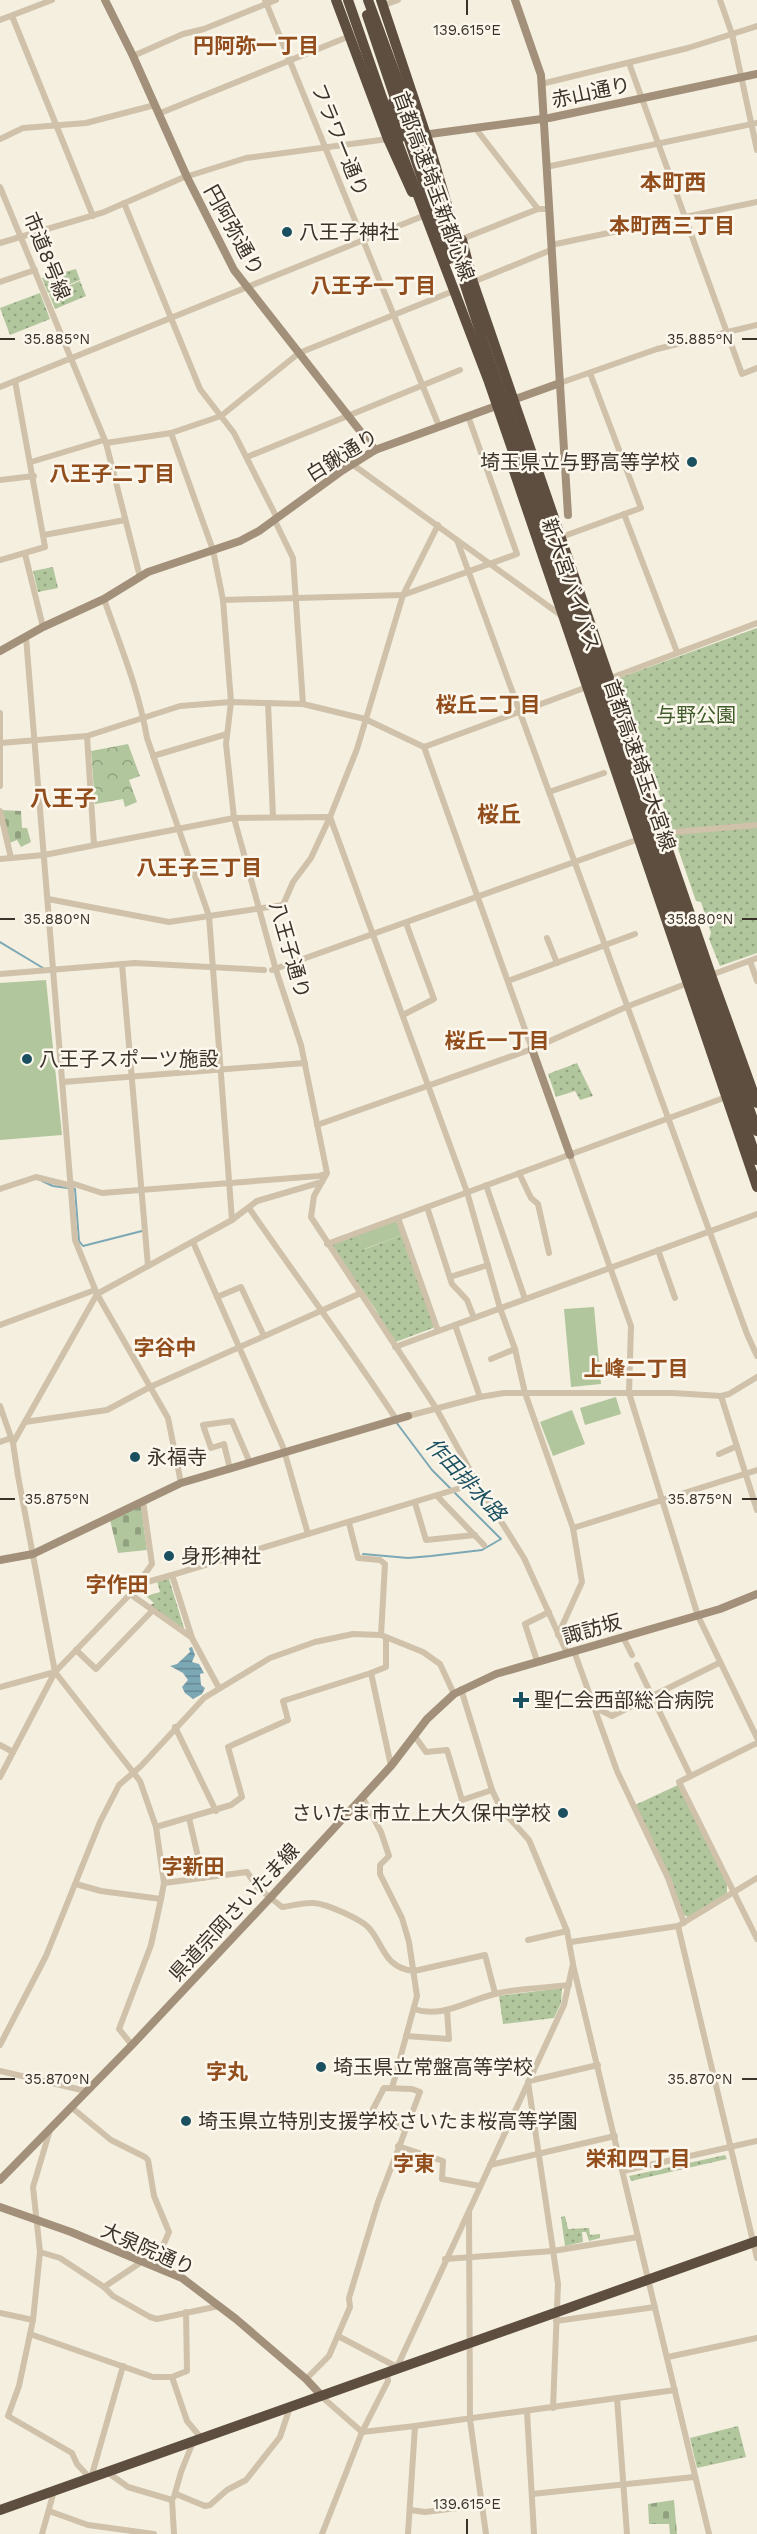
<svg xmlns="http://www.w3.org/2000/svg" width="757" height="2534" font-family="'Work Sans','Noto Sans JP',sans-serif">
	<defs>
		<pattern id="forest-crowns" width="20" height="18" patternUnits="userSpaceOnUse" patternTransform="scale(1.5)"><rect width="20" height="18" fill="#b1c69d"/><path d="M2 6a3 3 0 1 1 6 0M12 15a3 3 0 1 1 6 0" fill="none" stroke="#91a180"/></pattern>
		<pattern id="cemetery-stones" width="16" height="16" patternUnits="userSpaceOnUse" patternTransform="scale(1.5)"><rect width="16" height="16" fill="#b1c69d"/><path d="M2 7V4a2 2 0 0 1 4 0v3zM10 15v-3a2 2 0 0 1 4 0v3z" fill="#91a180"/></pattern>
		<pattern id="park-dots" width="8" height="8" patternUnits="userSpaceOnUse" patternTransform="scale(1.5)"><rect width="8" height="8" fill="#b1c69d"/><path d="M2 2h.1M6 6h.1" fill="none" stroke="#91a180" stroke-width="1.8" stroke-linecap="round"/></pattern>
		<pattern id="water-rules" width="6" height="5" patternUnits="userSpaceOnUse" patternTransform="scale(1.5)"><rect width="6" height="5" fill="#7ca8b5"/><path d="M0 2.5h6" fill="none" stroke="#678993"/></pattern>
	</defs>
	<rect width="100%" height="100%" fill="#f5efdf"/>
	<g fill="#b1c69d">
		<polygon points="46,980 62,1135 0,1140 0,983"/>
		<polygon points="397,1221 402,1235 364,1249 358,1234"/>
		<polygon points="594,1307 601,1384 571,1387 564,1309"/>
		<polygon points="616,1397 621,1414 585,1425 580,1408"/>
		<polygon points="572,1410 585,1444 553,1456 540,1422"/>
	</g>
	<polygon fill="url(#forest-crowns)" points="128,744 140,776 129,780 137,802 125,807 123,799 95,804 91,751"/>
	<g fill="url(#cemetery-stones)">
		<polygon points="1,810 21,811 22,828 27,828 31,842 21,847 17,840 7,844"/>
		<polygon points="141,1506 147,1550 118,1553 110,1520"/>
		<polygon points="674,2500 677,2534 670,2534 669,2524 649,2524 648,2504"/>
	</g>
	<g fill="url(#park-dots)">
		<polygon points="76,269 80,280 48,293 42,278"/>
		<polygon points="80,281 86,296 55,309 49,294"/>
		<polygon points="40,293 50,319 10,335 0,308"/>
		<polygon points="53,567 58,588 38,592 33,571"/>
		<polygon points="757,628 757,953 720,966 709,939 711,933 701,902 696,901 619,678"/>
		<polygon points="577,1063 593,1096 580,1100 575,1091 556,1097 548,1074"/>
		<polygon points="358,1234 365,1249 402,1235 434,1325 433,1328 393,1343 376,1310 332,1247 332,1244"/>
		<polygon points="167,1578 169,1579 184,1628 182,1629 150,1605 154,1603 146,1596 160,1592 157,1581"/>
		<polygon points="678,1785 727,1884 727,1893 688,1917 684,1915 635,1805"/>
		<polygon points="562,1988 561,2003 554,2018 503,2024 499,1996"/>
		<polygon points="725,2155 727,2159 631,2181 629,2176"/>
		<polygon points="565,2216 568,2229 589,2228 590,2235 600,2234 600,2238 589,2241 586,2232 582,2232 583,2242 565,2246 561,2217"/>
		<polygon points="738,2426 746,2457 697,2468 690,2438"/>
	</g>
	<polygon fill="url(#water-rules)" points="192,1647 195,1655 192,1662 199,1664 204,1673 200,1674 201,1685 205,1688 202,1694 193,1699 185,1693 182,1687 188,1680 183,1673 170,1666 177,1664 190,1652 189,1648"/>
	<g fill="none" stroke-linecap="round" stroke-linejoin="round">
		<g stroke="#7ca8b5" stroke-width="2">
			<polyline points="0,942 43,968"/>
			<polyline points="42,1181 53,1186 75,1189 79,1241 83,1246 142,1231"/>
			<polyline points="363,1554 408,1558 431,1556 482,1550 501,1539 432,1470 396,1422"/>
		</g>
		<g stroke="#cfc1aa" stroke-width="6">
			<polyline points="265,0 439,426"/>
			<polyline points="720,0 732,34 757,150"/>
			<polyline points="387,4 398,0"/>
			<polyline points="12,16 93,216"/>
			<polyline points="0,20 52,0"/>
			<polyline points="133,56 183,34 204,29 276,0"/>
			<polyline points="629,63 742,374 757,368"/>
			<polyline points="541,84 688,48 757,26"/>
			<polyline points="158,114 350,36"/>
			<polyline points="476,129 538,209"/>
			<polyline points="0,139 23,128 86,123 155,105"/>
			<polyline points="546,167 757,123"/>
			<polyline points="0,187 106,443 140,577"/>
			<polyline points="124,203 200,389 234,433 277,518"/>
			<polyline points="462,239 538,209 549,209"/>
			<polyline points="0,243 104,212 182,178 246,158 388,139"/>
			<polyline points="551,245 757,202"/>
			<polyline points="0,282 35,270"/>
			<polyline points="473,282 551,250"/>
			<polyline points="560,383 657,349 757,325"/>
			<polyline points="0,387 423,216"/>
			<polyline points="171,433 213,550 223,600 231,702 226,744 234,818 276,970 301,1045 327,1173 314,1196 311,1217 436,1408 477,1483 524,1558 567,1653"/>
			<polyline points="106,443 171,433 221,416 299,353 451,292"/>
			<polyline points="247,457 460,370"/>
			<polyline points="31,462 104,440"/>
			<polyline points="352,464 562,616"/>
			<polyline points="0,480 34,476"/>
			<polyline points="624,514 677,652"/>
			<polyline points="275,521 293,558 303,704"/>
			<polyline points="44,535 125,520"/>
			<polyline points="567,535 641,508 590,373"/>
			<polyline points="457,540 747,1334 757,1356"/>
			<polyline points="25,554 43,627"/>
			<polyline points="0,560 45,547 15,381"/>
			<path d="M104,599C120,645 139,690 147,738L209,916L232,1220"/>
			<polyline points="223,600 403,595 517,554 468,416"/>
			<polyline points="26,637 75,1240 97,1294 168,1418 181,1483"/>
			<polyline points="611,678 757,623"/>
			<polyline points="268,703 273,817"/>
			<polyline points="0,713 0,786"/>
			<polyline points="87,736 94,845"/>
			<polyline points="0,743 87,736 180,706 231,702 303,704 365,719 424,747 587,687"/>
			<polyline points="424,747 532,1049"/>
			<polyline points="153,756 227,734"/>
			<polyline points="549,792 604,773"/>
			<polyline points="0,811 11,858"/>
			<polyline points="663,833 757,825"/>
			<polyline points="0,859 44,855 234,818 330,817 467,1192 500,1308 515,1349 525,1393 573,1528 582,1582 558,1635"/>
			<polyline points="48,899 169,922 283,905 293,882 311,858 330,817 357,749 403,595 438,525"/>
			<polyline points="547,938 557,963"/>
			<polyline points="750,961 757,981"/>
			<polyline points="122,964 148,1266"/>
			<polyline points="272,970 639,839"/>
			<polyline points="0,974 135,963 264,970"/>
			<polyline points="711,975 757,958"/>
			<polyline points="508,981 635,934"/>
			<polyline points="403,1015 434,999 406,923"/>
			<polyline points="63,1082 305,1063"/>
			<polyline points="317,1125 532,1049 626,1007 688,983"/>
			<polyline points="570,1155 631,1326 629,1393 698,1616 757,1738"/>
			<polyline points="519,1173 531,1198 538,1204 549,1253"/>
			<polyline points="71,1183 102,1193 319,1176 326,1174"/>
			<polyline points="486,1185 525,1299"/>
			<polyline points="0,1189 36,1177 72,1186"/>
			<polyline points="427,1207 452,1284 467,1300 474,1318"/>
			<path d="M249,1208C298,1279 349,1347 396,1419"/>
			<polyline points="398,1218 438,1331"/>
			<polyline points="193,1242 283,1447 308,1534"/>
			<polyline points="327,1244 729,1096"/>
			<polyline points="658,1250 675,1298"/>
			<polyline points="450,1277 488,1265"/>
			<polyline points="217,1297 241,1287 264,1336"/>
			<polyline points="0,1325 95,1290"/>
			<polyline points="455,1325 480,1397"/>
			<polyline points="395,1347 757,1214"/>
			<polyline points="491,1359 515,1349"/>
			<polyline points="721,1396 757,1510"/>
			<polyline points="0,1406 13,1443 18,1476 55,1672 140,1781 156,1827 164,1883 161,1899 151,1945 119,2029 132,2045"/>
			<polyline points="408,1416 480,1397 504,1393 673,1393 721,1396 729,1394 757,1377"/>
			<polyline points="25,1422 107,1410 150,1387 361,1293"/>
			<polyline points="0,1442 11,1438"/>
			<polyline points="13,1443 97,1294 232,1220 257,1201 322,1182"/>
			<polyline points="719,1454 737,1446"/>
			<polyline points="230,1469 224,1444 211,1448 203,1425 232,1421 250,1463"/>
			<polyline points="438,1497 484,1545"/>
			<polyline points="143,1501 152,1564 144,1575 144,1581"/>
			<polyline points="415,1503 426,1540 475,1535"/>
			<polyline points="349,1523 358,1558 380,1560 385,1564 381,1635"/>
			<polyline points="573,1528 757,1470"/>
			<polyline points="172,1575 192,1638 219,1688"/>
			<polyline points="130,1594 191,1637"/>
			<polyline points="386,1637 386,1667 371,1673 391,1766"/>
			<polyline points="623,1637 632,1655"/>
			<polyline points="76,1650 96,1669 153,1610"/>
			<polyline points="574,1651 617,1771 668,1878 684,1923"/>
			<polyline points="537,1661 525,1624 549,1612"/>
			<polyline points="637,1665 690,1775"/>
			<polyline points="0,1687 55,1672"/>
			<polyline points="596,1708 612,1716 719,1663"/>
			<polyline points="175,1727 216,1811"/>
			<polyline points="414,1735 426,1752 447,1750 462,1800 492,1790"/>
			<polyline points="757,1743 679,1782 757,1939"/>
			<polyline points="0,1745 13,1752"/>
			<polyline points="0,1777 55,1672 140,1584 172,1575 477,1483"/>
			<polyline points="363,1798 381,1832 389,1856 380,1865 380,1874 402,1918 409,1942 417,1996 392,2088"/>
			<polyline points="189,1818 203,1878"/>
			<polyline points="156,1827 231,1805 242,1797 228,1747 288,1720 283,1701 371,1673"/>
			<path d="M164,1883L247,1872L257,1887L282,1907C292,1906 304,1902 314,1903C327,1904 361,1919 369,1928C384,1945 384,1968 414,1971L485,1955L495,1993"/>
			<polyline points="76,1884 101,1891 161,1899"/>
			<polyline points="678,1926 757,2258"/>
			<polyline points="528,1940 567,1931"/>
			<polyline points="571,1942 678,1926 757,1878"/>
			<polyline points="573,1965 709,2534"/>
			<path d="M414,2009C442,2019 468,2000 495,1994C518,1988 545,1988 569,1985"/>
			<polyline points="406,2036 449,2039 447,2010"/>
			<polyline points="0,2045 46,1956 100,1822 119,1785 141,1766 204,1698 270,1658 315,1642 353,1634 381,1635 423,1652 440,1664 454,1694"/>
			<polyline points="0,2071 86,2091"/>
			<polyline points="529,2081 598,2065"/>
			<polyline points="528,2082 558,2284 553,2408"/>
			<polyline points="71,2107 111,2140 145,2157 148,2160 154,2196 169,2232 154,2266"/>
			<polyline points="50,2130 33,2187 40,2252 33,2320 19,2386 8,2416 72,2453 77,2464 90,2478"/>
			<polyline points="398,2146 443,2161 442,2179 480,2186"/>
			<polyline points="490,2165 615,2136"/>
			<polyline points="623,2171 757,2141"/>
			<polyline points="469,2212 470,2420 486,2534"/>
			<polyline points="40,2252 60,2258 104,2287 143,2261"/>
			<polyline points="445,2259 553,2251 638,2237"/>
			<polyline points="104,2287 113,2296 150,2317 157,2319 219,2306"/>
			<polyline points="0,2313 33,2320"/>
			<polyline points="556,2321 655,2307"/>
			<polyline points="30,2334 153,2377 172,2377 187,2371 186,2312"/>
			<polyline points="338,2336 397,2367 564,2005 573,1964 567,1931 529,1840 501,1809 492,1790 461,1689"/>
			<polyline points="668,2357 757,2338"/>
			<polyline points="172,2377 187,2421 202,2439"/>
			<polyline points="306,2379 329,2356 350,2307 349,2298 378,2202 420,2092 412,2089 384,2088 372,2111 404,2129"/>
			<polyline points="321,2396 362,2432 415,2426"/>
			<polyline points="617,2398 627,2534"/>
			<polyline points="527,2412 534,2534"/>
			<polyline points="107,2472 128,2487 172,2500 174,2534"/>
			<polyline points="91,2478 123,2366"/>
			<polyline points="176,2494 205,2506 210,2505 227,2490 246,2480 280,2437 290,2407"/>
			<polyline points="532,2494 694,2477"/>
			<polyline points="174,2497 181,2472 193,2442"/>
			<polyline points="410,2510 425,2512 482,2505"/>
			<polyline points="49,2511 88,2525 154,2534"/>
			<polyline points="42,2534 54,2491"/>
			<polyline points="322,2534 362,2432 388,2381 387,2372"/>
			<polyline points="408,2534 415,2426 675,2390"/>
		</g>
		<g stroke="#a3907a" stroke-width="8">
			<polyline points="105,0 133,56 187,177 234,270 375,450"/>
			<polyline points="515,0 541,75 568,515"/>
			<polyline points="430,134 549,118 757,74"/>
			<polyline points="0,651 43,627 104,599 148,572 240,541 259,531 343,470 375,450 560,383"/>
			<polyline points="532,1049 570,1155"/>
			<polyline points="0,1560 33,1554 181,1483 408,1416"/>
			<polyline points="0,2180 132,2045 270,1898 391,1766 427,1719 454,1694 496,1674 720,1609 757,1594"/>
			<polyline points="0,2207 71,2232 182,2278 236,2319 306,2379 321,2395"/>
		</g>
		<g stroke="#5d4e40" stroke-width="10">
			<polyline points="336,0 388,139 412,192"/>
			<polyline points="393,102 401,137"/>
			<polyline points="462,240 473,282 711,975 757,1103"/>
			<polyline points="514,471 757,1187"/>
			<polyline points="0,2510 757,2241"/>
		</g>
		<g stroke="#5d4e40" stroke-width="10">
			<polyline points="348,0 396,138 489,382 757,1160"/>
			<polyline points="368,0 405,100 485,347 757,1131"/>
			<polyline points="381,0 429,144 461,252"/>
			<polyline points="367,15 449,259"/>
		</g>
	</g>
	<path fill="none" stroke="#3b332a" stroke-width="2" d="M467,0V15M0,339H15M742,339H757M0,919H15M742,919H757M0,1499H15M742,1499H757M0,2079H15M742,2079H757M467,2519V2534"/>
	<g fill="#1b5061" stroke="#fcf7ed" stroke-width="2">
		<circle cx="287" cy="232" r="6"/>
		<circle cx="692" cy="462" r="6"/>
		<circle cx="27" cy="1059" r="6"/>
		<circle cx="135" cy="1457" r="6"/>
		<circle cx="169" cy="1556" r="6"/>
		<path d="M518 1691h6v6h6v6h-6v6h-6v-6h-6v-6h6z"/>
		<circle cx="563" cy="1813" r="6"/>
		<circle cx="321" cy="2067" r="6"/>
		<circle cx="186" cy="2121" r="6"/>
	</g>
	<g text-anchor="middle" dominant-baseline="central" stroke-width="5" stroke-linejoin="round" paint-order="stroke">
		<g font-size="20" fill="#3b332a" stroke="#fcf7ed">
			<text transform="translate(591 92) rotate(-12)">赤山通り</text>
			<text transform="translate(340 140) rotate(68)">フラワー通り</text>
			<text transform="translate(434 186) rotate(70)">首都高速埼玉新都心線</text>
			<text transform="translate(234 230) rotate(61)">円阿弥通り</text>
			<text transform="translate(47 256) rotate(68)">市道8号線</text>
			<text transform="translate(342 455) rotate(-32)">白鍬通り</text>
			<text transform="translate(571 585) rotate(71)">新大宮バイパス</text>
			<text transform="translate(640 765) rotate(71)">首都高速埼玉大宮線</text>
			<text transform="translate(290 950) rotate(74)">八王子通り</text>
			<text transform="translate(592 1629) rotate(-16)">諏訪坂</text>
			<text transform="translate(234 1912) rotate(-47)">県道宗岡さいたま線</text>
			<text transform="translate(148 2249) rotate(24)">大泉院通り</text>
		</g>
		<g font-size="20" fill="#3b332a" stroke="#fcf7ed" text-anchor="start">
			<text x="299" y="232">八王子神社</text>
			<text x="680" y="462" text-anchor="end">埼玉県立与野高等学校</text>
			<text x="39" y="1059">八王子スポーツ施設</text>
			<text x="147" y="1457">永福寺</text>
			<text x="181" y="1556">身形神社</text>
			<text x="534" y="1700">聖仁会西部総合病院</text>
			<text x="551" y="1813" text-anchor="end">さいたま市立上大久保中学校</text>
			<text x="333" y="2067">埼玉県立常盤高等学校</text>
			<text x="198" y="2121">埼玉県立特別支援学校さいたま桜高等学園</text>
		</g>
		<g font-size="20" fill="#415c2b" stroke="#fcf7ed">
			<text x="696" y="715">与野公園</text>
		</g>
		<g font-size="21" font-weight="bold" fill="#924d1c" stroke="#fcf7ed">
			<text x="256" y="45">円阿弥一丁目</text>
			<text x="672" y="225">本町西三丁目</text>
			<text x="373" y="285">八王子一丁目</text>
			<text x="112" y="473">八王子二丁目</text>
			<text x="488" y="704">桜丘二丁目</text>
			<text x="199" y="867">八王子三丁目</text>
			<text x="497" y="1040">桜丘一丁目</text>
			<text x="165" y="1347">字谷中</text>
			<text x="636" y="1368">上峰二丁目</text>
			<text x="117" y="1584">字作田</text>
			<text x="193" y="1866">字新田</text>
			<text x="227" y="2071">字丸</text>
			<text x="638" y="2158">栄和四丁目</text>
			<text x="414" y="2163">字東</text>
		</g>
		<g font-size="21" font-style="italic" fill="#1b5061" stroke="#fcf7ed">
			<text transform="translate(466 1479) rotate(47)">作田排水路</text>
		</g>
		<g font-size="22" font-weight="bold" fill="#924d1c" stroke="#fcf7ed">
			<text x="673" y="182">本町西</text>
			<text x="63" y="798">八王子</text>
			<text x="499" y="814">桜丘</text>
		</g>
	</g>
	<g font-size="15" text-anchor="middle" fill="#3b332a" stroke="#fcf7ed" stroke-width="5" stroke-linejoin="round" paint-order="stroke">
		<text x="467" y="35">139.615°E</text>
		<text x="57" y="344">35.885°N</text>
		<text x="700" y="344">35.885°N</text>
		<text x="57" y="924">35.880°N</text>
		<text x="700" y="924">35.880°N</text>
		<text x="57" y="1504">35.875°N</text>
		<text x="700" y="1504">35.875°N</text>
		<text x="57" y="2084">35.870°N</text>
		<text x="700" y="2084">35.870°N</text>
		<text x="467" y="2509">139.615°E</text>
	</g>
</svg>
